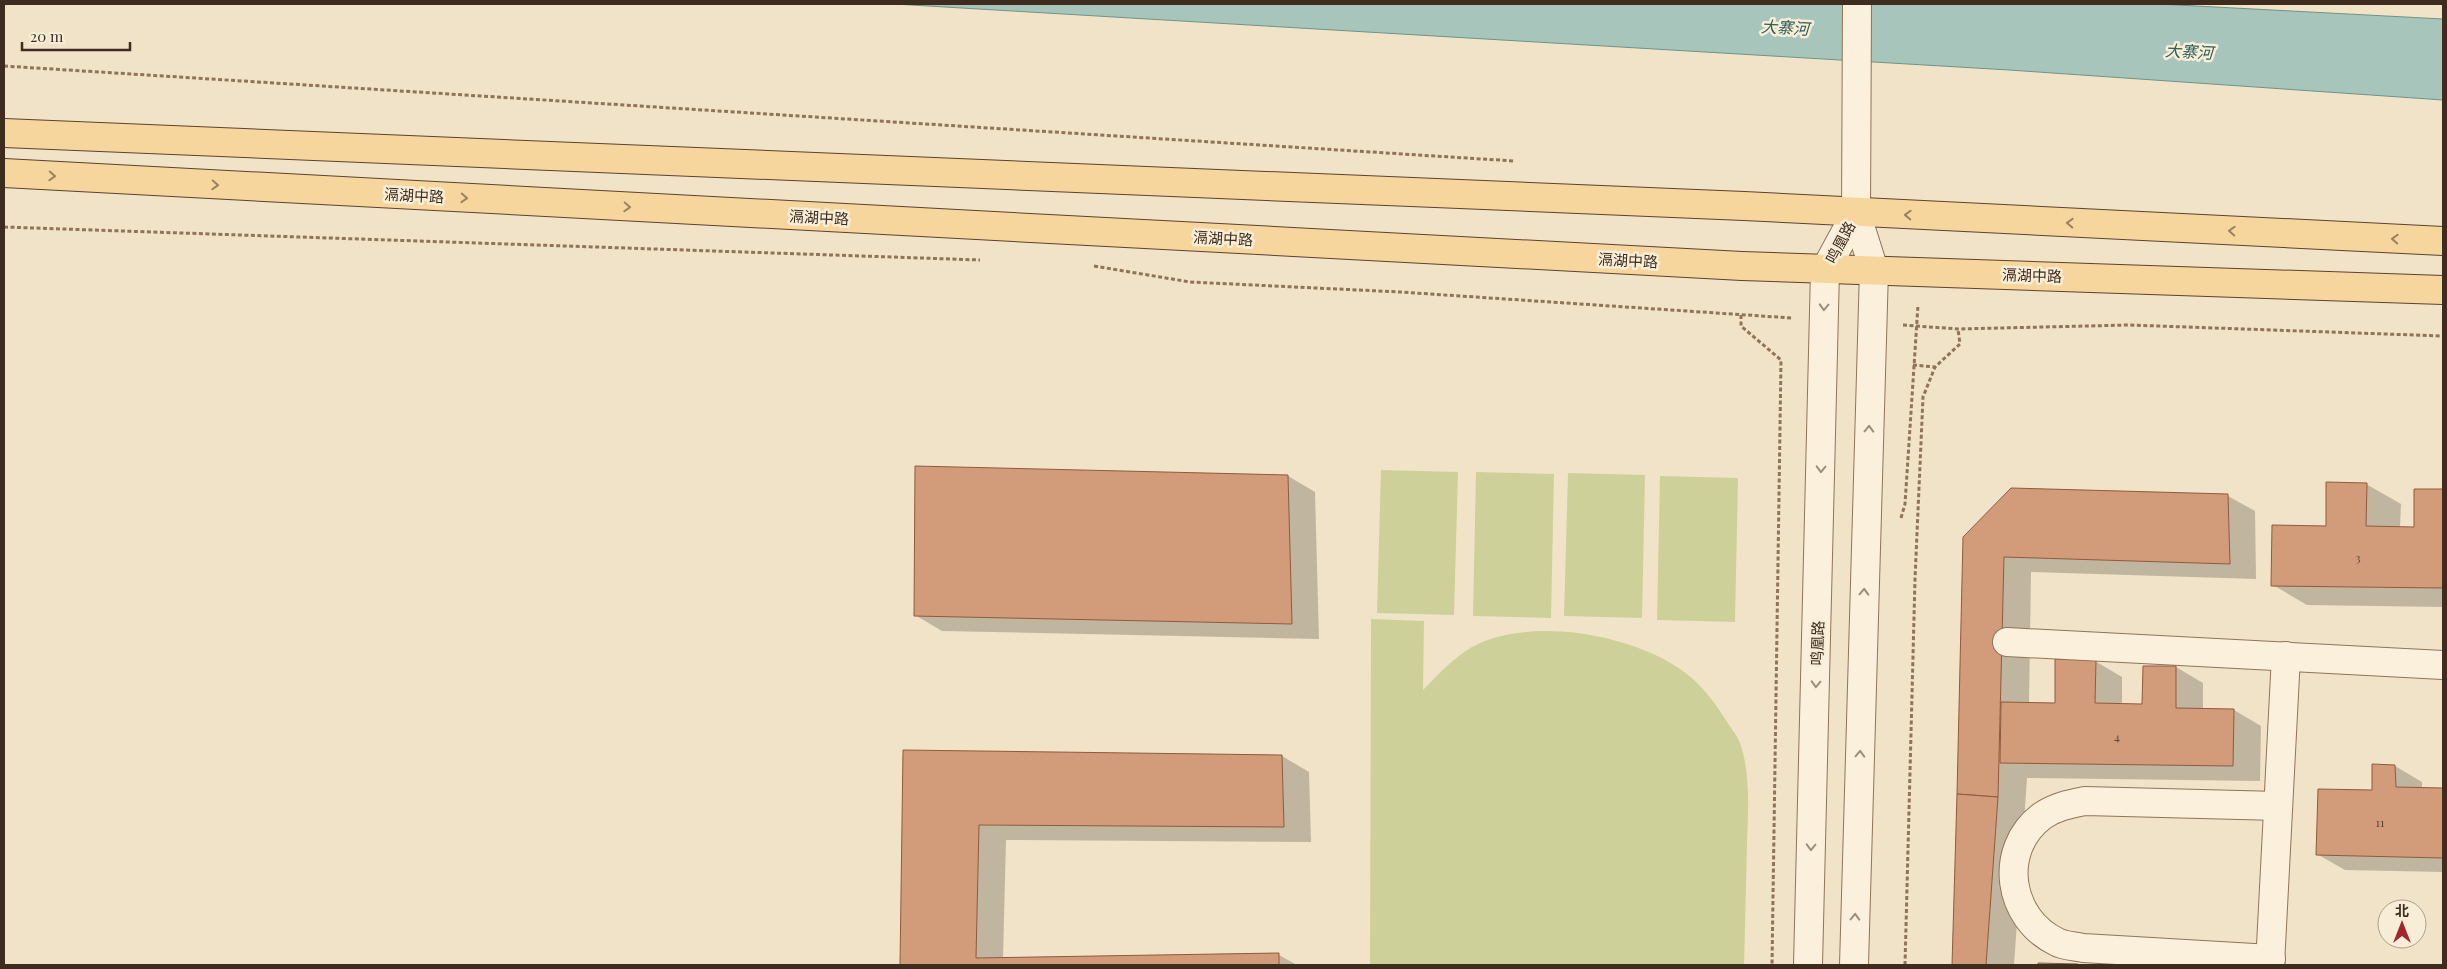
<svg xmlns="http://www.w3.org/2000/svg" width="2447" height="969" font-family="'Playfair Display','Noto Sans SC',serif">
	<rect width="100%" height="100%" fill="#f1e3c7"/>
	<g fill="#cdd199">
		<polygon points="1381,470 1458,472 1454,615 1377,613"/>
		<polygon points="1476,472 1554,474 1551,618 1473,616"/>
		<polygon points="1568,473 1645,475 1642,618 1564,616"/>
		<polygon points="1660,476 1738,478 1735,622 1657,620"/>
		<path d="M1371,619L1424,621L1423,690C1442,671 1459,651 1485,641C1544,618 1645,637 1693,679C1706,691 1717,706 1726,720C1730,727 1737,735 1740,743C1751,775 1748,811 1747,844C1746,885 1745,925 1744,965H1370Z"/>
	</g>
	<polygon fill="#a8c5bb" stroke="#6e9489" points="894,4 2158,4 2443,19 2443,100 2009,70"/>
	<g fill="#0003">
		<polygon points="916,467 1288,476 1315,492 1319,639 942,631 915,615"/>
		<polygon points="2366,484 2401,504 2400,528 2415,528 2416,490 2443,491 2443,607 2307,605 2273,585"/>
		<polygon points="2228,496 2255,511 2256,579 2031,572 2029,704 2056,704 2095,661 2122,677 2122,705 2144,705 2176,667 2203,683 2203,709 2234,710 2261,726 2260,781 2027,778 2014,965 1953,965 1964,537"/>
		<polygon points="904,751 1282,756 1309,772 1311,842 1006,840 1003,959 1279,955 1297,965 901,965"/>
		<polygon points="2395,766 2422,782 2422,789 2443,789 2443,872 2345,870 2317,854"/>
	</g>
	<g fill="#d29b7a" stroke="#8f5b3e">
		<polygon points="915,466 1288,475 1292,624 914,616"/>
		<polygon points="2326,482 2367,483 2366,526 2414,527 2414,489 2443,489 2443,588 2271,586 2272,525 2326,526"/>
		<polygon points="2011,488 2228,494 2230,564 2004,557 1998,797 1957,794 1963,537"/>
		<polygon points="2055,659 2096,660 2095,703 2142,704 2143,666 2176,666 2176,708 2234,709 2233,766 2000,763 2001,702 2055,703"/>
		<polygon points="903,750 1282,755 1284,827 979,825 976,958 1279,953 1279,965 900,965"/>
		<polygon points="2372,764 2395,765 2396,787 2443,788 2443,858 2316,855 2318,789 2372,790"/>
		<polygon points="1957,794 1998,797 1986,965 1952,965"/>
		<polygon points="2038,963 2078,964 2078,965 2038,965"/>
	</g>
	<g fill="none" stroke-linecap="round" stroke-linejoin="round">
		<defs>
			<g id="minor">
				<polyline points="2007,642 2443,665"/>
				<path d="M2271,959L2083,948C2075,946 2064,946 2057,942C2008,919 1997,850 2042,816C2055,807 2069,804 2085,801L2278,806"/>
				<polyline points="1808,965 1825,270 1856,213"/>
				<polyline points="1854,965 1874,270 1856,213 1857,4"/>
				<polyline points="2270,965 2286,656"/>
			</g>
			<g id="major">
				<polyline points="4,133 1744,206 2443,241"/>
				<polyline points="4,173 1742,266 2443,290"/>
			</g>
		</defs>
		<use href="#minor" stroke="#8f745a" stroke-width="30"/>
		<use href="#major" stroke="#5c422f" stroke-width="30"/>
		<g stroke="#8f745a" stroke-width="3" stroke-dasharray="4 2.5" stroke-linecap="butt">
			<polyline points="4,66 1514,161"/>
			<polyline points="4,227 980,260"/>
			<polyline points="1094,266 1190,282 1400,292 1792,318"/>
			<polyline points="1741,315 1741,326 1781,360 1772,965"/>
			<polyline points="1903,325 1958,329 2129,325 2443,336"/>
			<polyline points="1913,365 1935,367 1960,344 1958,329"/>
			<polyline points="1901,518 1905,504 1918,305"/>
			<polyline points="1905,965 1915,579 1923,397 1935,367"/>
		</g>
		<use href="#minor" stroke="#fbf0db" stroke-width="28"/>
		<use href="#major" stroke="#f6d69d" stroke-width="28"/>
	</g>
	<defs><path id="oneway-chevron" d="M-2-3.5L2.5 0L-2 3.5" fill="none" stroke-width="1.6" stroke-linecap="round" stroke-linejoin="round" transform="scale(1.25)"/></defs>
	<g stroke="#9a825e">
		<use href="#oneway-chevron" transform="translate(52 176) rotate(3)"/>
		<use href="#oneway-chevron" transform="translate(215 185) rotate(3)"/>
		<use href="#oneway-chevron" transform="translate(464 198) rotate(3)"/>
		<use href="#oneway-chevron" transform="translate(627 207) rotate(3)"/>
		<use href="#oneway-chevron" transform="translate(1908 215) rotate(-178)"/>
		<use href="#oneway-chevron" transform="translate(2070 223) rotate(-177)"/>
		<use href="#oneway-chevron" transform="translate(2232 231) rotate(-177)"/>
		<use href="#oneway-chevron" transform="translate(2395 239) rotate(-177)"/>
	</g>
	<g stroke="#9c8e7d">
		<use href="#oneway-chevron" transform="translate(1824 307) rotate(92)"/>
		<use href="#oneway-chevron" transform="translate(1869 429) rotate(-88)"/>
		<use href="#oneway-chevron" transform="translate(1821 469) rotate(92)"/>
		<use href="#oneway-chevron" transform="translate(1864 592) rotate(-88)"/>
		<use href="#oneway-chevron" transform="translate(1816 684) rotate(92)"/>
		<use href="#oneway-chevron" transform="translate(1860 754) rotate(-88)"/>
		<use href="#oneway-chevron" transform="translate(1811 847) rotate(92)"/>
		<use href="#oneway-chevron" transform="translate(1855 917) rotate(-88)"/>
	</g>
	<g text-anchor="middle" dominant-baseline="central" stroke-width="5" stroke-linejoin="round" paint-order="stroke">
		<g font-size="12" fill="#634836">
			<text x="2358" y="557">3</text>
			<text x="2117" y="736">4</text>
			<text x="2380" y="822">11</text>
		</g>
		<g font-size="15" fill="#3e2d1f" stroke="#f8edd7">
			<text transform="translate(414 195) rotate(3)">滆湖中路</text>
			<text transform="translate(819 217) rotate(3)">滆湖中路</text>
			<text transform="translate(1223 238) rotate(3)">滆湖中路</text>
			<text transform="translate(1840 242) rotate(-62)">鸣凰路</text>
			<text transform="translate(1628 260) rotate(3)">滆湖中路</text>
			<text transform="translate(2032 275) rotate(2)">滆湖中路</text>
			<text transform="translate(1817 643) rotate(-88)">鸣凰路</text>
		</g>
		<g font-size="16" font-style="italic" fill="#2d5e59" stroke="#f8edd7">
			<text transform="translate(1785 27) rotate(3)">大寨河</text>
			<text transform="translate(2189 51) rotate(3)">大寨河</text>
		</g>
	</g>
	<rect width="2447" height="969" fill="none" stroke="#3e2d1f" stroke-width="10"/>
	<g transform="translate(2402 924)"><circle r="24" fill="#f8edd7" stroke="#aea08d"/>
	<path d="M0-4L9 19L0 12L-9 19Z" fill="#a2262d"/>
	<text y="-8" font-size="14" font-weight="bold" text-anchor="middle" fill="#3e2d1f">北</text>
	</g>
	<path d="M22 42v8h108v-8" fill="none" stroke="#3e2d1f" stroke-width="2.5"/>
	<text x="30" y="42" font-size="15" fill="#3e2d1f" stroke="#f8edd7" stroke-width="4" paint-order="stroke">20 m</text>
</svg>
